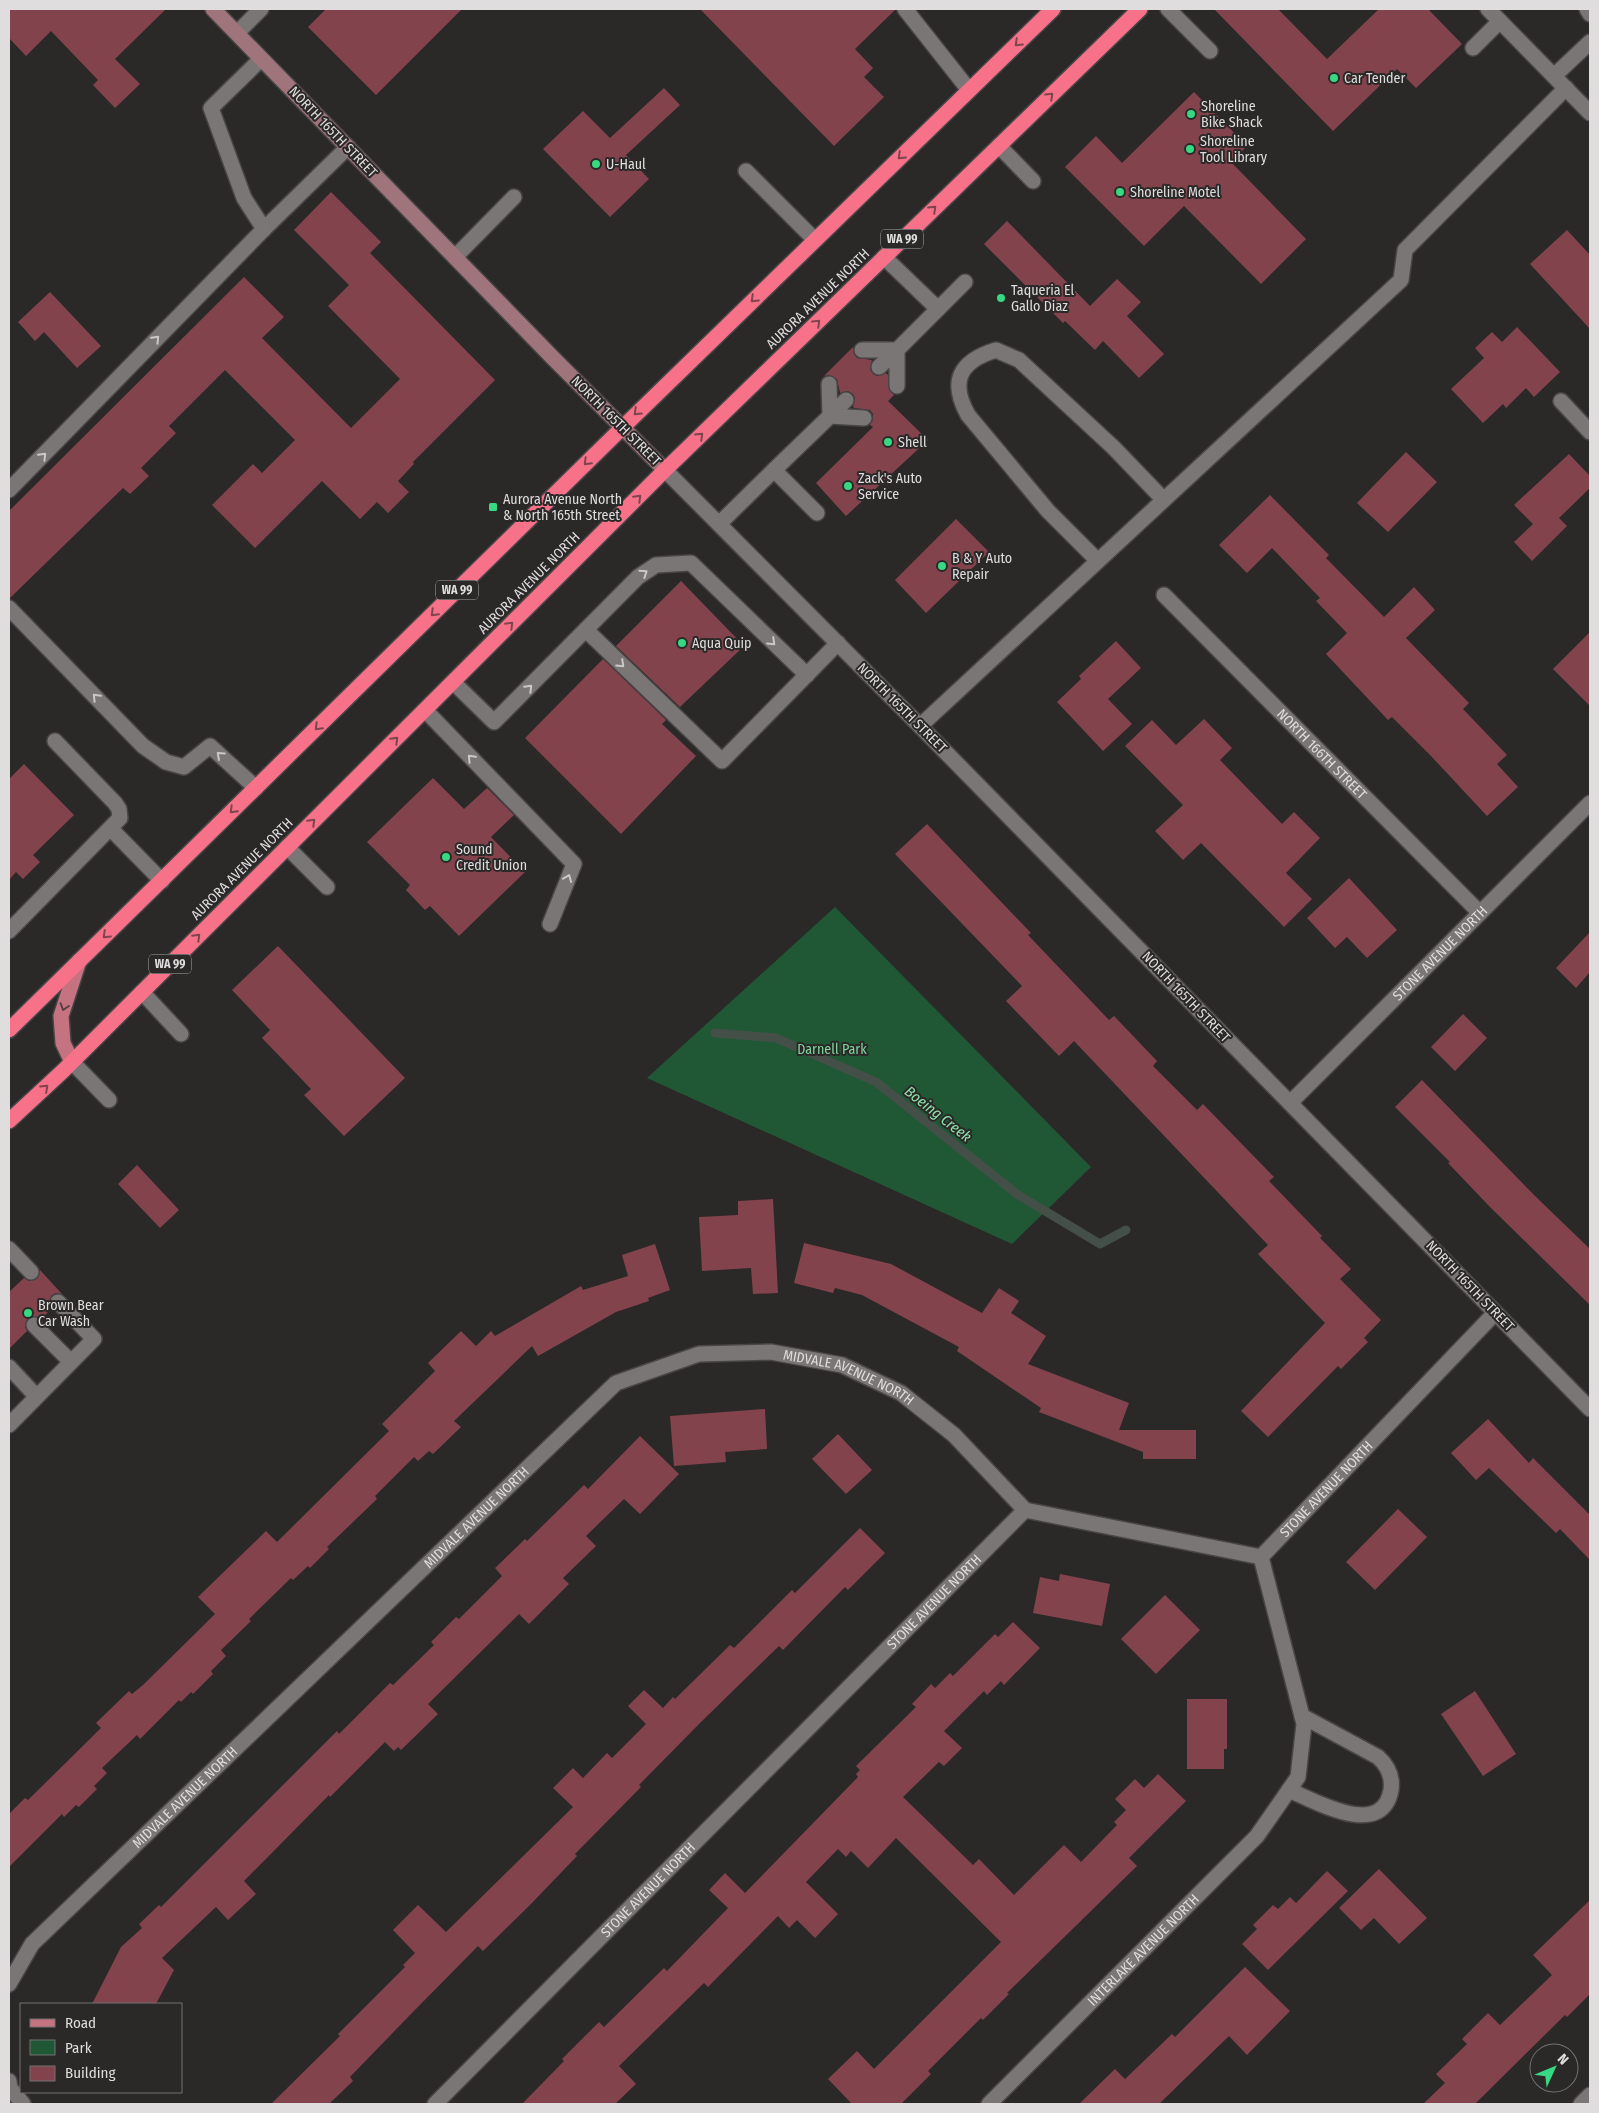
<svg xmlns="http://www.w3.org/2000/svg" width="1599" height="2113" font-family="'Fira Sans Condensed',sans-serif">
	<rect width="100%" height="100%" fill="#2b2828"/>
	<polygon fill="#205836" points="835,907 1091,1167 1012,1244 647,1078"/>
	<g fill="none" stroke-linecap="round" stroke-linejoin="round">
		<polyline stroke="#444f48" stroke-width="9" points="715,1033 776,1038 876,1082 1017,1194 1100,1244 1126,1230"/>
	</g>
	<g fill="#83434c">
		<polygon points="9,9 166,9 115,59 140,84 115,108 93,85 98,80 51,31 26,56 9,38"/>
		<polygon points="326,9 462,9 376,95 308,27"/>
		<polygon points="700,9 896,9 855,49 873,68 864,77 884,97 834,146"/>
		<polygon points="1214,9 1278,9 1327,59 1379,9 1428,9 1462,44 1416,88 1397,69 1333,131"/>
		<polygon points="664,88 680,105 626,155 649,179 610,217 543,149 583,111 610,138"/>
		<polygon points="1194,92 1247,146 1231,162 1306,239 1261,284 1184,206 1144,246 1065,167 1096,136 1122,163"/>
		<polygon points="331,192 381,242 370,253 495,380 413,462 414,464 398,481 409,492 388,513 377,502 360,519 322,481 255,548 212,505 253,464 262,473 295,440 225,370 169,426 176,433 141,468 149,476 130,494 123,488 9,599 9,511 244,277 284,317 262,338 351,428 400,379 328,306 349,285 294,230"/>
		<polygon points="1007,221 1090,306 1117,279 1141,302 1127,316 1164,354 1139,378 1103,341 1095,350 1065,321 1063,323 984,244"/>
		<polygon points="1567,230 1590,255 1590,329 1530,264"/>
		<polygon points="50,292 101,346 77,368 44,332 35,341 18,322"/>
		<polygon points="1517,327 1560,372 1534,397 1526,388 1506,408 1503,404 1483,423 1451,389 1484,358 1475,348 1492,332 1502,342"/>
		<polygon points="853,347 854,354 857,358 872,360 870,369 873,374 877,376 886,373 888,375 889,390 894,395 888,401 928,440 846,516 816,483 873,427 870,425 873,419 873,414 870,410 854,408 853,406 855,398 853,394 848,391 840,393 837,379 829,375 824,376"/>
		<polygon points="1406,452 1437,482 1388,532 1357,503"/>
		<polygon points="1569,454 1590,476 1590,488 1559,518 1567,526 1532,561 1514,542 1533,524 1514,505"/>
		<polygon points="1270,495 1329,555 1326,558 1384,617 1414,587 1435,610 1406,638 1469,703 1463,709 1507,755 1497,764 1518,787 1487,816 1431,756 1392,717 1388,720 1326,654 1347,633 1316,601 1320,598 1272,548 1247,573 1219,545"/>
		<polygon points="956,519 989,552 926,613 895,580"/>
		<polygon points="681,581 744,646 680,707 616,646"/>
		<polygon points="1590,632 1590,706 1553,669"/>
		<polygon points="1116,641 1141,668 1108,699 1132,724 1103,751 1057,702 1081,679 1079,676"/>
		<polygon points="603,659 666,720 662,724 696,756 621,834 525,738"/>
		<polygon points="1204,719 1232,748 1220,760 1282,824 1294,812 1320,838 1286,873 1312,899 1284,927 1201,843 1183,860 1155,831 1183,805 1125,746 1152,720 1176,745"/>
		<polygon points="24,764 74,815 33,855 40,862 23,879 16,872 9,880 9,779"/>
		<polygon points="433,778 464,809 487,788 514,815 491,837 525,872 459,936 430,906 425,910 406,890 410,885 367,842"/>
		<polygon points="927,824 1031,933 1028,935 1109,1020 1114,1016 1157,1061 1153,1066 1197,1110 1203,1104 1274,1177 1269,1181 1322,1236 1320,1238 1351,1269 1340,1279 1381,1320 1364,1338 1368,1342 1341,1369 1338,1366 1268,1437 1241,1411 1325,1323 1258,1254 1268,1245 1074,1041 1059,1056 1006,1001 1022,986 895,854"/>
		<polygon points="1349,878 1397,930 1367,958 1347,937 1335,948 1307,918"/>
		<polygon points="1590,932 1590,972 1576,988 1556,968"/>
		<polygon points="278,946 405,1078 344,1136 304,1095 311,1089 262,1038 270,1030 232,990"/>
		<polygon points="1463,1014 1487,1038 1455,1071 1431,1047"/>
		<polygon points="1422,1080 1534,1195 1590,1249 1590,1305 1491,1208 1448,1163 1450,1162 1395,1107"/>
		<polygon points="137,1165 179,1210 160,1228 118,1184"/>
		<polygon points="773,1199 778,1293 753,1294 751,1268 702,1271 699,1217 738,1215 738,1201"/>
		<polygon points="804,1243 891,1264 982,1313 999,1288 1019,1301 1011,1313 1046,1336 1028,1364 1129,1403 1119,1430 1196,1430 1196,1459 1143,1459 1143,1452 1039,1412 1041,1408 957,1351 959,1347 862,1295 835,1288 833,1293 794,1283"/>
		<polygon points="655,1244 670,1290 648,1298 649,1301 616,1312 538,1356 532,1346 454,1421 461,1427 433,1454 429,1451 418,1461 414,1457 375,1496 377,1499 327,1547 329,1549 310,1568 308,1566 293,1580 291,1578 249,1619 251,1621 221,1650 226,1656 211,1671 213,1674 193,1694 191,1692 181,1702 179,1700 140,1739 137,1735 102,1768 107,1773 94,1786 97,1789 79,1807 76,1805 64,1817 62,1814 9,1867 9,1814 25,1798 28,1800 101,1728 96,1723 129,1691 132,1694 143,1685 215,1614 198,1597 266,1531 277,1542 389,1431 382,1424 435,1371 428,1363 461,1331 476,1346 491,1331 495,1336 581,1286 583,1290 628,1276 622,1255"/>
		<polygon points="40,1270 62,1294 56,1293 51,1296 49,1304 51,1309 41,1319 32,1316 27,1319 25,1327 27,1331 9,1349 9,1292 24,1278 29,1281 37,1279"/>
		<polygon points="765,1409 767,1449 725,1452 726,1462 674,1466 670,1416"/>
		<polygon points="1488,1419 1529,1463 1533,1458 1590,1515 1590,1560 1560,1529 1556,1533 1489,1468 1476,1480 1451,1453"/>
		<polygon points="838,1434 872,1470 846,1494 812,1459"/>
		<polygon points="640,1436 679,1474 640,1514 624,1499 586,1536 596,1546 563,1578 569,1584 529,1624 519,1614 428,1704 438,1714 401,1750 398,1747 394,1751 385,1742 330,1797 329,1795 244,1881 256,1894 228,1920 216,1907 162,1958 174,1970 156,2004 92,2004 121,1947 142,1928 139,1924 159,1905 161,1907 337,1731 339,1734 390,1683 393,1685 434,1645 431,1642 456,1617 459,1619 502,1576 495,1568 525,1539 527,1541 584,1485 588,1489"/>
		<polygon points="1398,1509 1427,1537 1375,1590 1346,1562"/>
		<polygon points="860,1528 885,1553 848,1590 845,1587 783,1650 779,1646 700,1723 639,1785 641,1787 575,1854 577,1856 530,1905 483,1951 478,1946 409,2016 350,2077 353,2081 329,2104 271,2104 340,2036 338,2034 405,1967 403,1965 415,1953 393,1930 418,1905 446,1932 573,1807 553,1788 573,1768 583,1778 607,1753 612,1758 646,1724 628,1706 644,1690 663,1708 673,1697 675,1699 730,1645 734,1648 792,1590 795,1593"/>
		<polygon points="1060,1574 1110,1584 1102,1626 1033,1613 1040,1577 1059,1581"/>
		<polygon points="1165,1595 1200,1630 1156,1674 1121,1639"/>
		<polygon points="1013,1622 1040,1648 1004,1685 1001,1681 987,1695 984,1691 944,1731 962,1748 944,1766 939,1762 903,1797 973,1865 979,1859 1014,1895 1064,1845 1081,1862 1117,1825 1114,1822 1126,1810 1115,1799 1135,1779 1144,1788 1158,1774 1186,1801 1129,1858 1137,1866 1007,1993 1009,1994 983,2020 981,2018 928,2071 931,2074 901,2104 852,2104 828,2079 857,2051 874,2069 1001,1942 896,1838 868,1868 851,1851 846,1857 838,1849 806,1882 838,1914 815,1938 797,1920 789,1928 778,1916 708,1987 704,1983 619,2066 636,2084 615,2104 522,2104 564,2061 562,2059 599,2022 604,2027 664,1968 667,1971 728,1908 709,1890 725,1873 745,1893 858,1777 856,1774 860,1770 856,1766 916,1707 912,1704 931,1684 935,1688 950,1673 953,1676 995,1634 998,1637"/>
		<polygon points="1475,1691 1516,1754 1483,1776 1441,1714"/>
		<polygon points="1187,1699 1227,1699 1227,1749 1224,1749 1224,1769 1187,1769"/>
		<polygon points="1379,1869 1427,1918 1399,1944 1374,1918 1361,1930 1339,1908"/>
		<polygon points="1327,1871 1348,1891 1268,1970 1242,1944 1257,1929 1253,1925 1273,1905 1278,1909 1290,1897 1296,1903"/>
		<polygon points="1590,1900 1590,1994 1567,2017 1565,2015 1475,2104 1423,2104 1445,2083 1436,2074 1467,2044 1462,2039 1488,2013 1500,2025 1552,1975 1533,1955"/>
		<polygon points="1245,1967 1290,2011 1247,2055 1229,2036 1159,2104 1079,2104 1115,2069 1125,2079 1172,2034 1175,2037"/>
	</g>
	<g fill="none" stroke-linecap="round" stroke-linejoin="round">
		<defs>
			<g id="lane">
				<polyline points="905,9 969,90"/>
				<polyline points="1168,9 1210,51"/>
				<polyline points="1587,9 1590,14"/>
				<polyline points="237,33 261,9"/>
				<polyline points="1473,48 1500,21"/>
				<polyline points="261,59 211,108 244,198 264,229 348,147"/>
				<polyline points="1554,76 1590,42"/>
				<polyline points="999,146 1033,181"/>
				<polyline points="746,171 815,240"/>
				<polyline points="455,257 514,197"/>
				<polyline points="938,309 965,282"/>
				<polyline points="862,350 897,350 938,309 884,257"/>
				<polyline points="879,367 897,350 897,386"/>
				<polyline points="829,384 830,416 846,400"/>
				<polyline points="9,490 264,229"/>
				<polyline points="817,513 774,470 830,416 864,418"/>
				<polyline points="719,524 774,470"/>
				<path d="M1097,560L1048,511L968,415C949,381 960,361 996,350L1019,360L1114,448L1163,499"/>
				<polyline points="9,608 143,746 166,762 184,767 210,746 256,788"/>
				<polyline points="586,630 722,761 838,643"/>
				<polyline points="453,682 494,722 638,577 656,565 691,563 807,675"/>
				<polyline points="425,710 574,864 550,924"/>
				<polyline points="920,726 1401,280 1405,250 1566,88"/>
				<polyline points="111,829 162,881"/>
				<polyline points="287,847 327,887"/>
				<polyline points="9,931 120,818 119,809 115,803 55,741"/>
				<polyline points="142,992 181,1034"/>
				<polyline points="72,1062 109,1100"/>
				<polyline points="9,1249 31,1272"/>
				<polyline points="34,1325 71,1362"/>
				<polyline points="9,1367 36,1396"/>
				<polyline points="9,1425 94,1339 58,1302"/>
			</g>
			<g id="street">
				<polyline points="1488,9 1590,113"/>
				<polyline points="1561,401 1590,432"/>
				<polyline points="665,470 920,726 1590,1409"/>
				<path id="s1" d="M1164,595L1480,913"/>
				<path id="s2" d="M1290,1103L1590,803"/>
				<path d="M1289,1790C1315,1801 1382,1840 1391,1790C1393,1776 1388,1766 1378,1757L1302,1716"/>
				<path id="s3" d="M9,1984L32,1944L616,1383L699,1354L771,1352L842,1365L901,1393L954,1435L1025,1510"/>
				<polyline points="9,2081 10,2088 23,2104"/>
				<path id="s4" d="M435,2104L1025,1510L1261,1557L1495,1313"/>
				<path id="s5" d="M989,2104L1257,1836L1298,1777L1304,1724L1261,1557"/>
				<polyline points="1581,2104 1590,2095"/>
			</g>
			<polyline id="secondary" points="213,9 553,358 665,470"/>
			<polyline id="primary" points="72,1062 63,1043 61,1016 79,961"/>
			<g id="highway">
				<polyline points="9,1030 622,428 1053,9"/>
				<polyline points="9,1121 64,1070 665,470 1140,9"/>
			</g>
		</defs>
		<use href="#lane" stroke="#484546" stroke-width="18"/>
		<use href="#street" stroke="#484546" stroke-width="18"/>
		<use href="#secondary" stroke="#484546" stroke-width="18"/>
		<use href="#primary" stroke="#484546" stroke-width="18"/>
		<use href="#highway" stroke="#484546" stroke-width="18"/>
		<use href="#lane" stroke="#7a7676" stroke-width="15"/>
		<use href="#street" stroke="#7a7676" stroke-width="15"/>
		<use href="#secondary" stroke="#a0747b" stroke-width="15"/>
		<use href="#primary" stroke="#c57381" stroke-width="15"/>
		<use href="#highway" stroke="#f77188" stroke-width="15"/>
	</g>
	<defs><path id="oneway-chevron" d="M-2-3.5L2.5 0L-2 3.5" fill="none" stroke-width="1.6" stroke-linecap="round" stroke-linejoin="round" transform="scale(1.25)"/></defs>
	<g stroke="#7d454e">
		<use href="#oneway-chevron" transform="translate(1018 43) rotate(136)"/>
		<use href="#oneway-chevron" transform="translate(1050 96) rotate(-44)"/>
		<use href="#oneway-chevron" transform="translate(901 156) rotate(136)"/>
		<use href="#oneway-chevron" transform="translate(933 209) rotate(-44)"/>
		<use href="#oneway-chevron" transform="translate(754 299) rotate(136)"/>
		<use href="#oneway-chevron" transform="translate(817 323) rotate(-44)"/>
		<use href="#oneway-chevron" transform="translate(637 412) rotate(136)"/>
		<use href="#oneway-chevron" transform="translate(700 436) rotate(-44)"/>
		<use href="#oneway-chevron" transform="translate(587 462) rotate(135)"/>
		<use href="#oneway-chevron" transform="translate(638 498) rotate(-45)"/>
		<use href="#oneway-chevron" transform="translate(434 613) rotate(135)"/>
		<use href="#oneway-chevron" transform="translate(510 625) rotate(-45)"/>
		<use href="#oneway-chevron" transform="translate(318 727) rotate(135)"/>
		<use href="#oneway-chevron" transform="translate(395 740) rotate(-45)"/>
		<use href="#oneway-chevron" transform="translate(233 810) rotate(135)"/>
		<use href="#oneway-chevron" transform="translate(312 822) rotate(-45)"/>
		<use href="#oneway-chevron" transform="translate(106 935) rotate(136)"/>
		<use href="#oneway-chevron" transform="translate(197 937) rotate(-45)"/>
		<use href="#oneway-chevron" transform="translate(45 1088) rotate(-43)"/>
	</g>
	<g stroke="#cbc8c9">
		<use href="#oneway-chevron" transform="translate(156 339) rotate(-46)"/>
		<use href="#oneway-chevron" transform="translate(43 456) rotate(-46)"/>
		<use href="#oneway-chevron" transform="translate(644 573) rotate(-34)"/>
		<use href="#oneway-chevron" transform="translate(772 642) rotate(44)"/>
		<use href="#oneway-chevron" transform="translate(621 664) rotate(44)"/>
		<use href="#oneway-chevron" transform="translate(529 688) rotate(-45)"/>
		<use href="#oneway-chevron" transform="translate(96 697) rotate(-134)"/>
		<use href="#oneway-chevron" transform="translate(220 755) rotate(-138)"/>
		<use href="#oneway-chevron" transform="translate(471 758) rotate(-134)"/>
		<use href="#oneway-chevron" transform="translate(568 878) rotate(-68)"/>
	</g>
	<use stroke="#593e43" href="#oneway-chevron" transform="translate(64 1007) rotate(108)"/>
	<g fill="#36d881" stroke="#2b2828" stroke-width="2">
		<circle cx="1334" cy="78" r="5"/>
		<circle cx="1191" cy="114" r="5"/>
		<circle cx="1190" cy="149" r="5"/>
		<circle cx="596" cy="164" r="5"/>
		<circle cx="1120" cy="192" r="5"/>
		<circle cx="1001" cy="298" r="5"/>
		<circle cx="888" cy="442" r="5"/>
		<circle cx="848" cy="486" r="5"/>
		<rect x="488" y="502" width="10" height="10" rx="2.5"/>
		<circle cx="942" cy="566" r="5"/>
		<circle cx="682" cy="643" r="5"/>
		<circle cx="446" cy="857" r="5"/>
		<circle cx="28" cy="1313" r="5"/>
	</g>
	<g text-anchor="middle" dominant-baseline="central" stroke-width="4" stroke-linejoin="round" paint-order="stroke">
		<g fill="#2b2828" stroke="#a9a7a7" stroke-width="1">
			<rect x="881" y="229.5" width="42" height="19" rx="4"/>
			<rect x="436" y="580.5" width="42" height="19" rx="4"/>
			<rect x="149" y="954.5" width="42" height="19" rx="4"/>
		</g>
		<g font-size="12" font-weight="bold" fill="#dfddde">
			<text x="902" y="239">WA 99</text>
			<text x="457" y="590">WA 99</text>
			<text x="170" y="964">WA 99</text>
		</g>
		<g font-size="14" fill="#dfddde" stroke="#2b2828" text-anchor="start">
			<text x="1344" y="78">Car Tender</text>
			<text x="1201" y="106">Shoreline<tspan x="1201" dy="16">Bike Shack</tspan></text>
			<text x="1200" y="141">Shoreline<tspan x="1200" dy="16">Tool Library</tspan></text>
			<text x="606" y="164">U-Haul</text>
			<text x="1130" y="192">Shoreline Motel</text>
			<text x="1011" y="290">Taqueria El<tspan x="1011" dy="16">Gallo Diaz</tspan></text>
			<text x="898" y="442">Shell</text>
			<text x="858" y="478">Zack's Auto<tspan x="858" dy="16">Service</tspan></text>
			<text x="503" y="499">Aurora Avenue North<tspan x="503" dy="16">&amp; North 165th Street</tspan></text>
			<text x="952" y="558">B &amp; Y Auto<tspan x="952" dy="16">Repair</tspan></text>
			<text x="692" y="643">Aqua Quip</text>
			<text x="456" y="849">Sound<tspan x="456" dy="16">Credit Union</tspan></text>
			<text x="38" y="1305">Brown Bear<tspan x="38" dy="16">Car Wash</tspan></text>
		</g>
		<g font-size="14" fill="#dfddde" stroke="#2b2828">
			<text transform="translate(333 132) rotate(46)">NORTH 165TH STREET</text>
			<text transform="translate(818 299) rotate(-44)">AURORA AVENUE NORTH</text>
			<text transform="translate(616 421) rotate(45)">NORTH 165TH STREET</text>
			<text transform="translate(529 583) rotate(-45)">AURORA AVENUE NORTH</text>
			<text transform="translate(902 708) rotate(45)">NORTH 165TH STREET</text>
			<text stroke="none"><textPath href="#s1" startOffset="224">NORTH 166TH STREET</textPath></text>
			<text transform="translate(242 869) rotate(-45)">AURORA AVENUE NORTH</text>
			<text stroke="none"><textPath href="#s2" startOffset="212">STONE AVENUE NORTH</textPath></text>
			<text transform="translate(1186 997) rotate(46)">NORTH 165TH STREET</text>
			<text transform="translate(1470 1286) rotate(46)">NORTH 165TH STREET</text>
			<text stroke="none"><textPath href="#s3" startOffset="1098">MIDVALE AVENUE NORTH</textPath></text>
			<text stroke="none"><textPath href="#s4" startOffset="1172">STONE AVENUE NORTH</textPath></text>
			<text stroke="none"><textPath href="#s3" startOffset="662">MIDVALE AVENUE NORTH</textPath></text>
			<text stroke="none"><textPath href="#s4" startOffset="708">STONE AVENUE NORTH</textPath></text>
			<text stroke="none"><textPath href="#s3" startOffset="258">MIDVALE AVENUE NORTH</textPath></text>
			<text stroke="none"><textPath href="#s4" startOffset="302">STONE AVENUE NORTH</textPath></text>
			<text stroke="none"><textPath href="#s5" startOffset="218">INTERLAKE AVENUE NORTH</textPath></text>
		</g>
		<g font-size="14" fill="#7fd69d" stroke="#2b2828">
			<text x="832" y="1049">Darnell Park</text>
		</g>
		<g font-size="15" font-style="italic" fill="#8ce4aa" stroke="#2b2828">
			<text transform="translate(938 1114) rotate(38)">Boeing Creek</text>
		</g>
	</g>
	<rect width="1599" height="2113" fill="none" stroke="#dfddde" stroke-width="20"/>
	<rect x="20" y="2003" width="162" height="90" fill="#2b2828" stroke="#737071"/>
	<rect x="30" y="2019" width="25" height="8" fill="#c57381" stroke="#737071"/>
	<text x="65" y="2028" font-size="15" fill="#dfddde">Road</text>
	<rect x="30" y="2040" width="25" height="15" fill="#205836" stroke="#737071"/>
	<text x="65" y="2053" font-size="15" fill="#dfddde">Park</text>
	<rect x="30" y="2066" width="25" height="15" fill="#83434c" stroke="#737071"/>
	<text x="65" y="2078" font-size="15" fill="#dfddde">Building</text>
	<g transform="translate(1554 2068) rotate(46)"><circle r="24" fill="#2b2828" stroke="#737071"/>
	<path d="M0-4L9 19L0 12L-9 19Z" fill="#36d881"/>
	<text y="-8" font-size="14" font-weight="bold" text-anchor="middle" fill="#dfddde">N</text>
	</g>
</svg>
